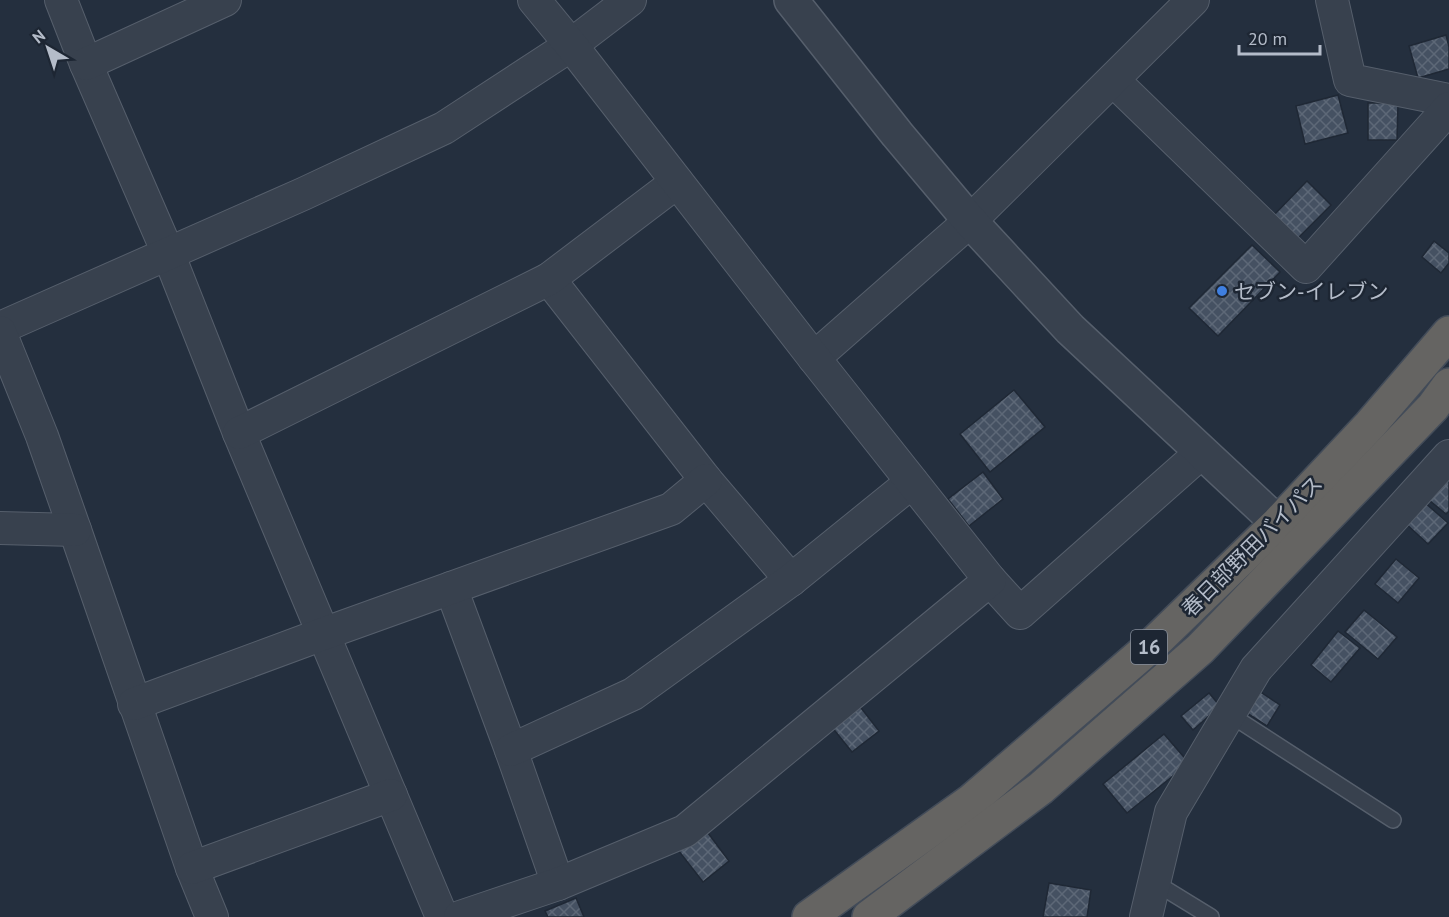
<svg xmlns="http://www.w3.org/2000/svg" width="1449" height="917" font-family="'PT Sans','Noto Sans JP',sans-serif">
	<defs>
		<pattern id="building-cross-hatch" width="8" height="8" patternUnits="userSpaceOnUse" patternTransform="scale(1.5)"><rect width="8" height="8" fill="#455162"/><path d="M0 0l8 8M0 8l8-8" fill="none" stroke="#5d6877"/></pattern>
	</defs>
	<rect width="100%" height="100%" fill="#242f3e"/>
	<g fill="url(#building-cross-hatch)" stroke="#1f2835" stroke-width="1.5">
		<polygon points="1446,35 1449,47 1449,69 1418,78 1409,46"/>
		<polygon points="1338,95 1348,133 1305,144 1296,106"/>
		<polygon points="1368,103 1398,103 1397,140 1368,140"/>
		<polygon points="1307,181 1331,205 1297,239 1273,216"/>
		<polygon points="1434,241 1449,253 1449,263 1441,273 1422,257"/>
		<polygon points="1252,245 1280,272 1218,336 1189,308"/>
		<polygon points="1014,390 1045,427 990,472 960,434"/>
		<polygon points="983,472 1003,499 969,526 948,499"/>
		<polygon points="1449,472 1449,511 1446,514 1424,496"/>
		<polygon points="1423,501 1448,523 1428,544 1404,522"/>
		<polygon points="1396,559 1419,578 1398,603 1375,584"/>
		<polygon points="1364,610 1397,637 1378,659 1345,632"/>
		<polygon points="1338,631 1360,648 1331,682 1311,665"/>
		<polygon points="1253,687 1280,705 1267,726 1239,708"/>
		<polygon points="1209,693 1220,706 1193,730 1181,716"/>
		<polygon points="858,704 879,731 852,752 831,726"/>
		<polygon points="1164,734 1189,763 1127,813 1103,784"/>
		<polygon points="705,829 729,861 703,882 678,850"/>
		<polygon points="1049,883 1091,890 1087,917 1043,917"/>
		<polygon points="576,898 584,917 548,917 545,911"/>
	</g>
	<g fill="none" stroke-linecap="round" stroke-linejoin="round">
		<defs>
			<g id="service">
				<polyline points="1229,714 1393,820"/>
				<polyline points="1154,882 1211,917"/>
			</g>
			<g id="minor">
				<polyline points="61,0 86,64 168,253 239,433 442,917"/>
				<polyline points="1332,0 1350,80 1449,100"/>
				<polyline points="86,64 225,0"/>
				<polyline points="1113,80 1306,267 1449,108"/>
				<polyline points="549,279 706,480 791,580"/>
				<polyline points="0,328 303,194 444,128 571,45 630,0"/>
				<polyline points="0,332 42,436 75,530 192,868 212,917"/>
				<polyline points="814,358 970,221 1193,0"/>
				<polyline points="239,433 549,279 677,182"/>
				<polyline points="0,528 75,530"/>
				<polyline points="990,580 1020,613 1202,452"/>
				<polyline points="451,588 511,750 558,884"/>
				<polyline points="134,704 323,634 671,509 706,480"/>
				<polyline points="511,750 633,694 791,580 912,482"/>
				<polyline points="192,868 391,795"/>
				<polyline points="460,917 558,884 685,831 990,580 814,358 571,45 534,0"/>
				<polyline points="1146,917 1171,812 1256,669 1449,456"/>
			</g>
			<polyline id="tertiary" points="791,0 897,134 970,221 1070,329 1278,523"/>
			<g id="trunk">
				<polyline points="809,917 971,801 1152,645 1278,523 1370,425 1449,333"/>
				<polyline points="869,917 1041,788 1200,649 1433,407 1449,385"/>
			</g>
		</defs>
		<use href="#service" stroke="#565f6c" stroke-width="18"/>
		<use href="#minor" stroke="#565f6c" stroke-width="34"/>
		<use href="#tertiary" stroke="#565f6c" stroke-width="36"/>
		<use href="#trunk" stroke="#434c59" stroke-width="36"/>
		<use href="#service" stroke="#38414e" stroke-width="15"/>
		<use href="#minor" stroke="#38414e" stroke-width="32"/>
		<use href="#tertiary" stroke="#38414e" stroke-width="33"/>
		<use href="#trunk" stroke="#656462" stroke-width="33"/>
	</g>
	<circle fill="#3f7fe0" stroke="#1d2633" stroke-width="2" cx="1222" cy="291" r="6"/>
	<g text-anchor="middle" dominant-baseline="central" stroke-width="5" stroke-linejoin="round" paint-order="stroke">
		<rect fill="#1d2633" stroke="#878f9c" stroke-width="1.5" x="1131" y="630" width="36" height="34" rx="4.5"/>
		<g font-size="20" font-weight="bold" fill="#b4bcc9">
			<text x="1149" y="647">16</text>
		</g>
		<g font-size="21" fill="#b4bcc9" stroke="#1d2633" text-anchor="start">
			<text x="1234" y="291">セブン-イレブン</text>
		</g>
		<g font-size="21" fill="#b4bcc9" stroke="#1d2633">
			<text transform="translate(1252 546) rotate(-45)">春日部野田バイパス</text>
		</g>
	</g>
	<g transform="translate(48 48) rotate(321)" stroke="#1d2633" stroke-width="4.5" paint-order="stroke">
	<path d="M0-4.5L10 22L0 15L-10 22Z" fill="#b4bcc9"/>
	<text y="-9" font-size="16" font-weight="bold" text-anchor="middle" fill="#b4bcc9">N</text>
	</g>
	<path d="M1239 45v9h81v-9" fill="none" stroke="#b4bcc9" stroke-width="3"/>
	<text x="1248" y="45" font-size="18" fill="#b4bcc9" stroke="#1d2633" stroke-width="4.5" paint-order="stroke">20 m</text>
</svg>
